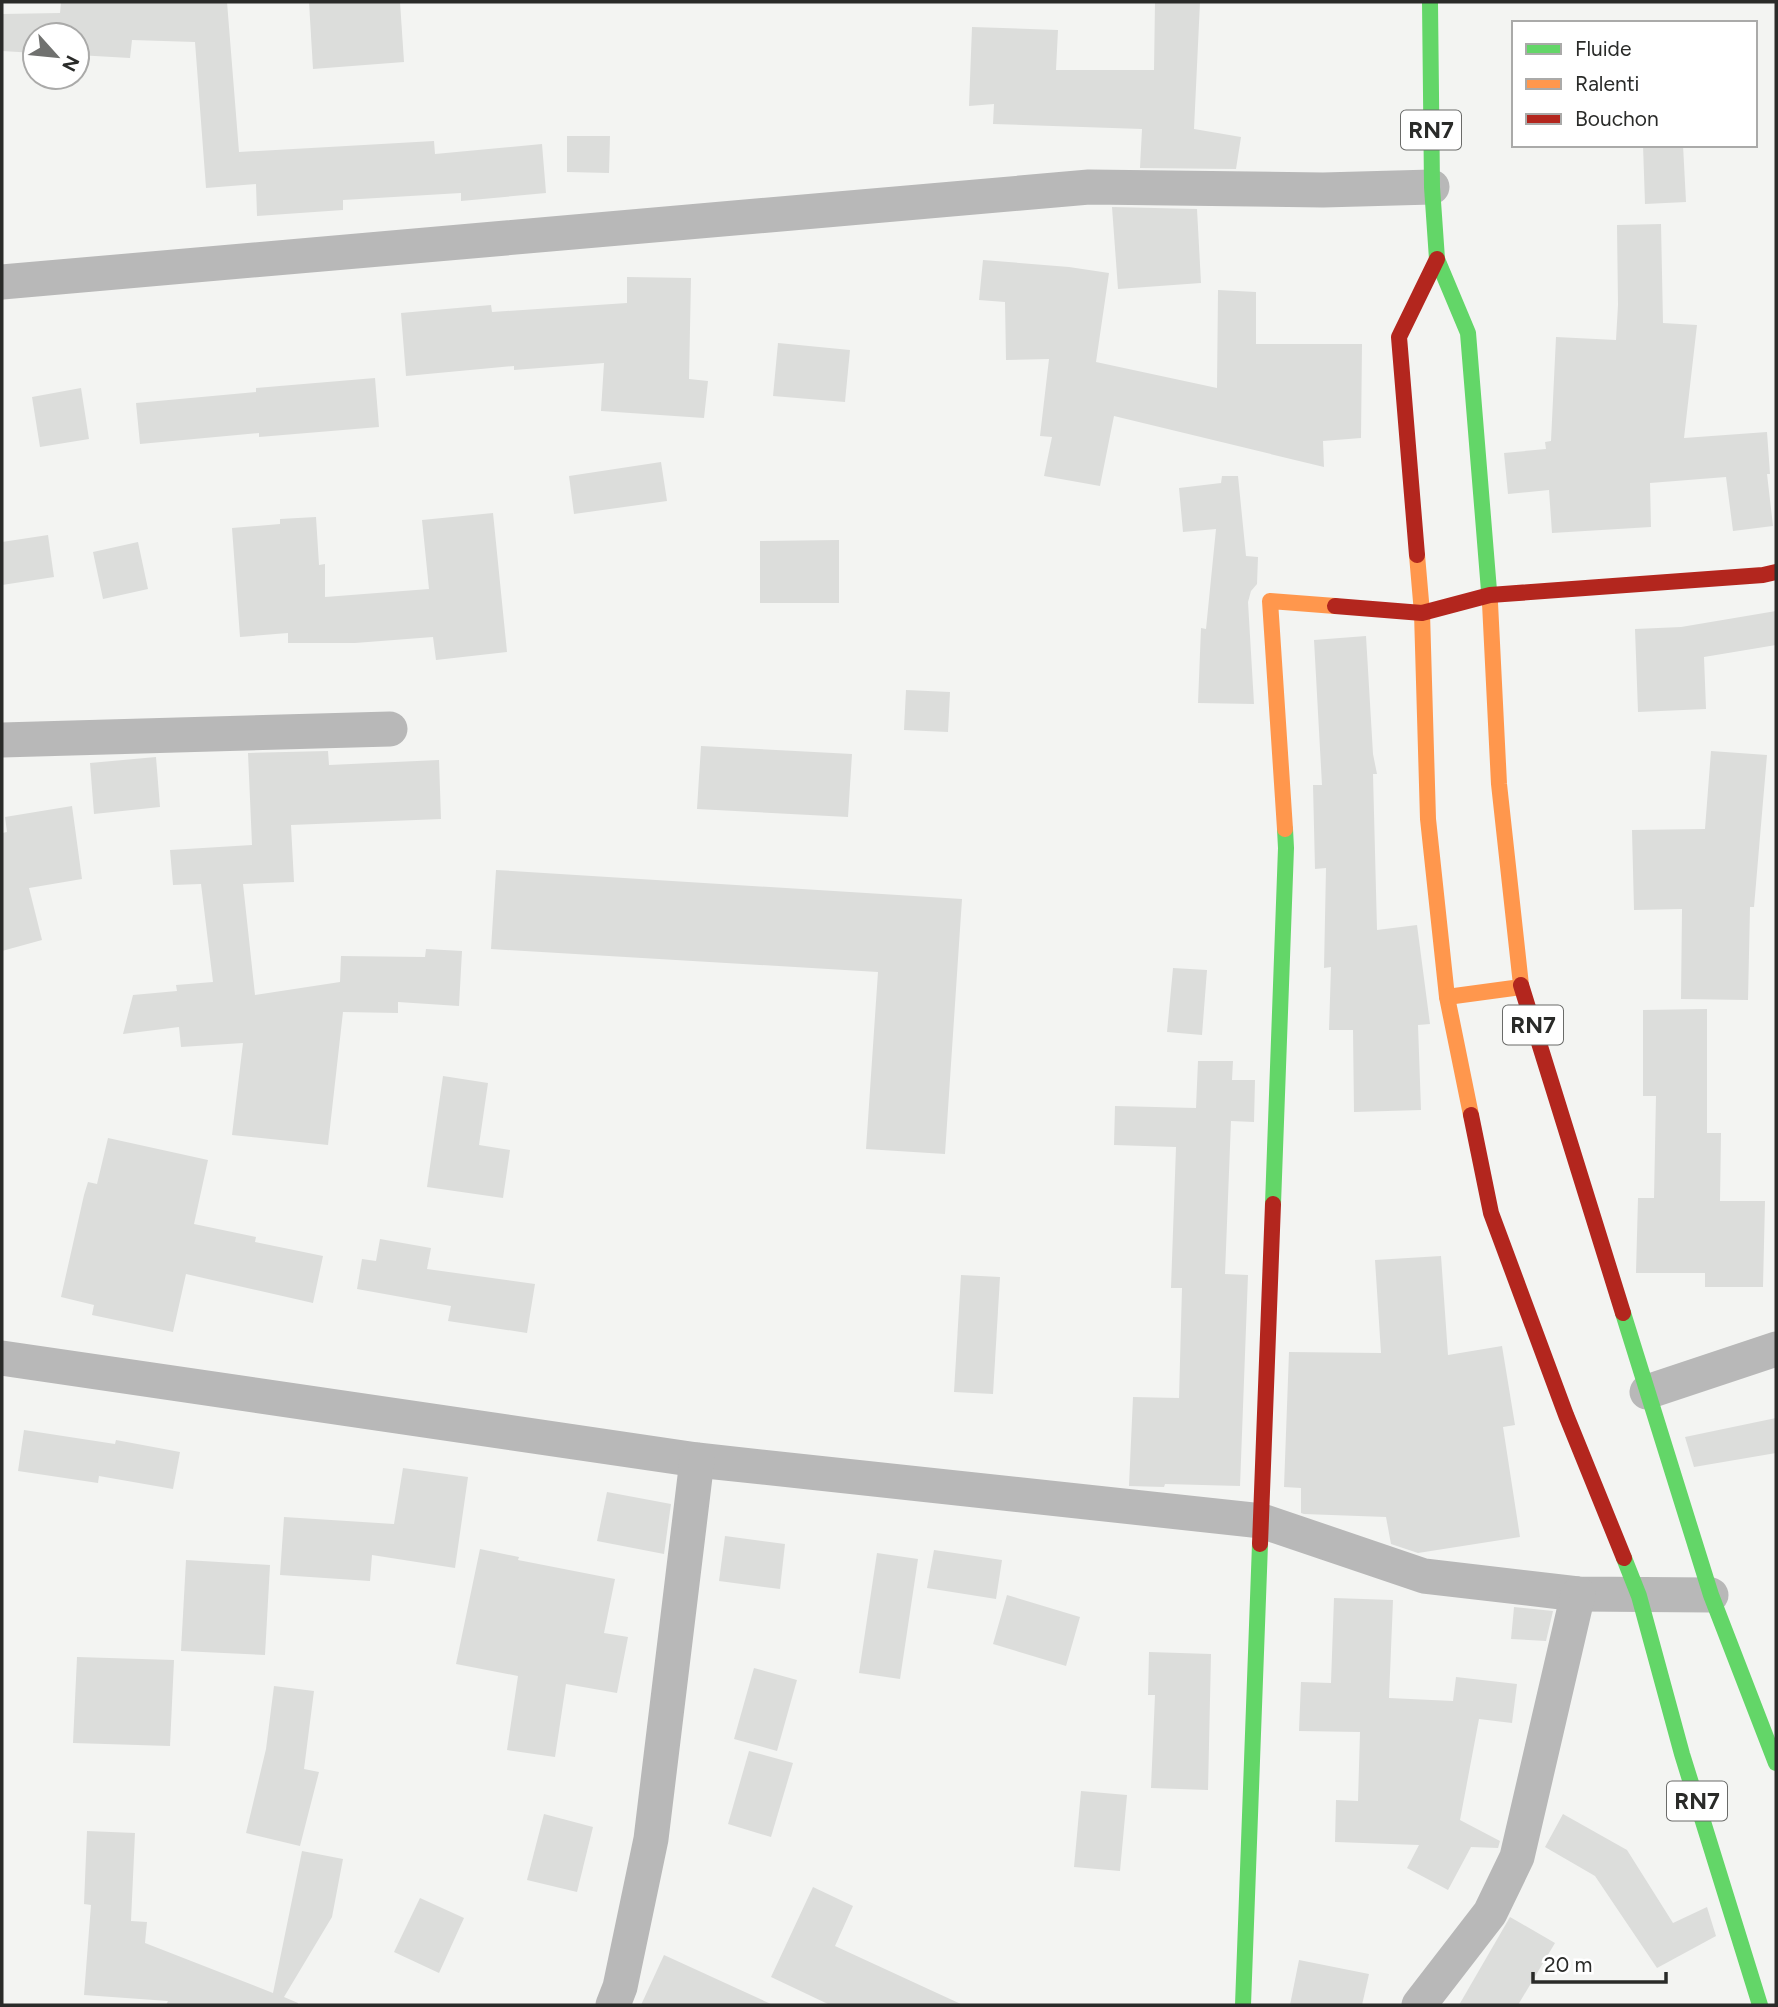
<svg xmlns="http://www.w3.org/2000/svg" width="1778" height="2007" font-family="Figtree,sans-serif">
	<rect width="100%" height="100%" fill="#f3f4f2"/>
	<g fill="#dcdddb">
		<polygon points="61,2 227,2 239,152 434,141 435,154 542,144 546,193 461,201 461,193 343,200 343,210 257,216 256,184 206,188 195,42 132,40 130,58 77,55 77,35 35,35 35,53 2,51 2,14 60,13"/>
		<polygon points="309,2 400,2 404,62 313,69"/>
		<polygon points="1155,2 1200,2 1194,129 1241,137 1236,169 1140,168 1142,129 993,124 994,104 969,106 972,27 1058,30 1056,70 1154,70"/>
		<polygon points="567,136 610,136 609,173 567,172"/>
		<polygon points="1643,145 1683,145 1686,202 1645,204"/>
		<polygon points="1112,207 1197,209 1201,283 1118,289"/>
		<polygon points="1661,224 1663,323 1697,325 1684,438 1767,432 1770,474 1767,474 1773,526 1733,531 1726,477 1650,483 1651,527 1552,533 1549,490 1508,494 1504,453 1546,449 1545,442 1551,441 1556,337 1616,340 1618,305 1617,225"/>
		<polygon points="983,260 1069,267 1109,273 1096,362 1217,388 1218,290 1256,292 1256,344 1362,344 1361,438 1323,441 1324,467 1114,416 1100,486 1044,476 1052,437 1040,436 1049,359 1006,360 1005,302 979,300"/>
		<polygon points="627,277 691,278 689,379 708,381 704,418 601,411 604,363 514,370 514,366 406,376 401,313 491,305 492,312 627,303"/>
		<polygon points="778,343 850,350 845,402 773,396"/>
		<polygon points="375,378 379,427 259,437 259,433 140,444 136,403 256,392 256,388"/>
		<polygon points="81,388 89,439 40,447 32,397"/>
		<polygon points="661,462 667,501 574,514 569,476"/>
		<polygon points="1222,476 1238,476 1246,556 1258,557 1257,584 1251,591 1248,602 1254,704 1198,703 1201,628 1206,629 1216,529 1183,532 1179,488 1221,483"/>
		<polygon points="493,513 507,652 436,660 433,637 355,643 288,643 288,633 240,637 232,528 280,524 280,519 316,517 319,565 325,564 325,597 429,589 422,520"/>
		<polygon points="48,535 54,577 2,585 2,542"/>
		<polygon points="839,540 839,603 760,603 760,541"/>
		<polygon points="138,542 148,589 103,599 93,552"/>
		<polygon points="1776,611 1776,645 1704,657 1706,709 1638,712 1635,629 1681,627"/>
		<polygon points="1366,636 1373,754 1377,774 1373,774 1377,930 1417,925 1430,1024 1418,1025 1421,1110 1354,1112 1353,1030 1329,1030 1331,967 1324,968 1326,868 1315,869 1313,785 1322,785 1314,640"/>
		<polygon points="906,690 950,692 948,732 904,730"/>
		<polygon points="701,746 852,754 848,817 697,809"/>
		<polygon points="328,751 329,765 439,760 441,819 291,825 294,882 243,884 255,995 340,982 341,956 425,957 426,949 462,951 459,1006 398,1002 398,1013 343,1012 328,1145 232,1135 243,1043 181,1047 179,1027 123,1034 133,995 177,991 176,985 213,982 201,884 173,885 170,850 252,845 248,753"/>
		<polygon points="1711,751 1767,755 1754,907 1750,907 1748,1000 1681,999 1682,909 1634,910 1632,830 1705,829"/>
		<polygon points="156,757 160,807 94,814 90,763"/>
		<polygon points="72,806 82,879 29,888 42,940 2,951 2,833 7,832 5,817"/>
		<polygon points="496,870 962,899 945,1154 866,1149 878,972 491,949"/>
		<polygon points="1173,968 1207,970 1202,1035 1167,1032"/>
		<polygon points="1707,1009 1707,1133 1721,1133 1720,1201 1765,1201 1763,1287 1705,1287 1705,1273 1636,1273 1638,1198 1654,1198 1656,1096 1643,1096 1643,1010"/>
		<polygon points="1198,1061 1233,1061 1232,1080 1255,1080 1254,1122 1231,1121 1225,1274 1248,1275 1240,1486 1165,1484 1164,1487 1129,1486 1133,1397 1179,1398 1182,1288 1171,1288 1176,1147 1114,1145 1115,1106 1196,1108"/>
		<polygon points="443,1076 488,1083 479,1145 510,1150 503,1198 427,1187"/>
		<polygon points="108,1138 208,1160 194,1224 256,1237 255,1242 323,1256 313,1303 186,1274 173,1332 92,1315 94,1305 61,1297 84,1195 88,1182 97,1184"/>
		<polygon points="380,1239 431,1248 427,1269 535,1284 527,1333 448,1321 451,1306 357,1289 362,1259 376,1261"/>
		<polygon points="1441,1256 1448,1355 1502,1346 1515,1425 1503,1427 1520,1537 1418,1553 1391,1544 1386,1517 1304,1514 1301,1513 1301,1488 1284,1487 1289,1352 1381,1353 1375,1260"/>
		<polygon points="961,1275 1000,1277 993,1394 954,1392"/>
		<polygon points="1776,1418 1776,1453 1694,1467 1685,1437"/>
		<polygon points="24,1430 115,1444 116,1440 180,1452 173,1489 99,1476 98,1483 18,1471"/>
		<polygon points="403,1468 468,1477 455,1568 372,1555 370,1581 280,1575 284,1517 394,1524"/>
		<polygon points="607,1492 671,1504 664,1554 597,1541"/>
		<polygon points="725,1536 785,1544 780,1589 719,1581"/>
		<polygon points="480,1549 519,1557 518,1560 615,1579 604,1633 628,1637 617,1693 566,1684 555,1757 507,1750 518,1676 456,1664"/>
		<polygon points="934,1550 1002,1560 996,1599 927,1588"/>
		<polygon points="877,1553 918,1559 900,1679 859,1673"/>
		<polygon points="186,1560 270,1565 265,1655 181,1651"/>
		<polygon points="1007,1595 1080,1617 1066,1666 993,1644"/>
		<polygon points="1334,1598 1393,1600 1389,1698 1453,1701 1456,1677 1517,1684 1512,1723 1479,1719 1460,1820 1500,1841 1498,1848 1471,1847 1448,1890 1407,1868 1419,1845 1335,1842 1336,1800 1358,1801 1360,1732 1299,1731 1301,1682 1331,1683"/>
		<polygon points="1514,1607 1553,1611 1546,1641 1511,1639"/>
		<polygon points="1149,1652 1211,1654 1208,1790 1151,1788 1155,1695 1148,1695"/>
		<polygon points="77,1657 174,1660 170,1746 73,1743"/>
		<polygon points="754,1668 797,1680 777,1751 734,1739"/>
		<polygon points="274,1686 314,1691 304,1769 319,1772 300,1846 246,1833 266,1749"/>
		<polygon points="749,1751 793,1763 771,1837 728,1824"/>
		<polygon points="1081,1791 1127,1795 1120,1871 1074,1867"/>
		<polygon points="544,1814 593,1827 577,1892 527,1880"/>
		<polygon points="1563,1814 1627,1850 1673,1923 1707,1907 1716,1936 1657,1968 1595,1876 1545,1847"/>
		<polygon points="87,1831 135,1833 131,1921 147,1922 145,1943 273,1993 302,1851 343,1859 332,1917 284,1997 298,2003 298,2005 166,2005 168,2001 84,1995 91,1905 84,1904"/>
		<polygon points="813,1887 853,1906 835,1946 963,2005 830,2005 771,1977"/>
		<polygon points="420,1898 464,1918 439,1973 394,1952"/>
		<polygon points="1510,1917 1555,1943 1518,2005 1459,2005"/>
		<polygon points="664,1955 773,2005 641,2005"/>
		<polygon points="1299,1960 1369,1974 1362,2005 1290,2005"/>
	</g>
	<g fill="none" stroke-linecap="round" stroke-linejoin="round">
		<g stroke="#b8b8b8" stroke-width="35">
			<polyline points="2,282 1089,187 1323,190 1432,187"/>
			<polyline points="2,740 390,729"/>
			<polyline points="2,1358 697,1460 1262,1521 1424,1576 1578,1594 1711,1595"/>
			<polyline points="1647,1392 1776,1349"/>
			<polyline points="613,2005 620,1987 651,1839 697,1460"/>
			<polyline points="1419,2005 1490,1913 1517,1857 1578,1594"/>
		</g>
		<g stroke="#63d668" stroke-width="16">
			<polyline points="1430,2 1432,187 1437,259 1468,333 1490,603"/>
			<polyline points="1273,1204 1286,848 1285,829"/>
			<polyline points="1623,1313 1711,1595 1776,1763"/>
			<polyline points="1624,1558 1639,1596 1682,1754 1760,2005"/>
			<polyline points="1243,2005 1260,1544"/>
		</g>
		<g stroke="#ff974d" stroke-width="16">
			<polyline points="1417,555 1422,613 1428,819 1447,997 1471,1115"/>
			<polyline points="1490,603 1499,784 1521,985"/>
			<polyline points="1285,829 1270,601 1335,606"/>
			<polyline points="1447,997 1521,987"/>
		</g>
		<g stroke="#b3261e" stroke-width="16">
			<polyline points="1417,555 1399,337 1437,259"/>
			<polyline points="1335,606 1422,613 1490,595 1763,575 1776,572"/>
			<polyline points="1521,985 1623,1313"/>
			<polyline points="1471,1115 1491,1213 1566,1415 1624,1558"/>
			<polyline points="1260,1544 1273,1204"/>
		</g>
	</g>
	<g text-anchor="middle" dominant-baseline="central" stroke-width="7" stroke-linejoin="round" paint-order="stroke">
		<g fill="#fff" stroke="#6a6b69" stroke-width="2">
			<rect x="1401" y="110.5" width="60" height="39" rx="5"/>
			<rect x="1503" y="1005.5" width="60" height="39" rx="5"/>
			<rect x="1667" y="1781.5" width="60" height="39" rx="5"/>
		</g>
		<g font-size="23" font-weight="bold" fill="#2a2b29">
			<text x="1431" y="130">RN7</text>
			<text x="1533" y="1025">RN7</text>
			<text x="1697" y="1801">RN7</text>
		</g>
	</g>
	<rect width="1778" height="2007" fill="none" stroke="#2a2b29" stroke-width="7"/>
	<rect x="1512" y="21" width="245" height="126" fill="#ffffff" stroke="#aaaaa9" stroke-width="2"/>
	<rect x="1526" y="44" width="35" height="10" fill="#63d668" stroke="#aaaaa9" stroke-width="2"/>
	<text x="1575" y="56" font-size="21" fill="#2a2b29">Fluide</text>
	<rect x="1526" y="79" width="35" height="10" fill="#ff974d" stroke="#aaaaa9" stroke-width="2"/>
	<text x="1575" y="91" font-size="21" fill="#2a2b29">Ralenti</text>
	<rect x="1526" y="114" width="35" height="10" fill="#b3261e" stroke="#aaaaa9" stroke-width="2"/>
	<text x="1575" y="126" font-size="21" fill="#2a2b29">Bouchon</text>
	<g transform="translate(56 56) rotate(117)"><circle r="33" fill="#ffffff" stroke="#aaaaa9" stroke-width="2"/>
	<path d="M0-5L12 26L0 18L-12 26Z" fill="#70716f"/>
	<text y="-10" font-size="19" font-weight="bold" text-anchor="middle" fill="#2a2b29">N</text>
	</g>
	<path d="M1533 1972v10h133v-10" fill="none" stroke="#2a2b29" stroke-width="3.5"/>
	<text x="1544" y="1972" font-size="21" fill="#2a2b29" stroke="#ffffff" stroke-width="5" paint-order="stroke">20 m</text>
</svg>
